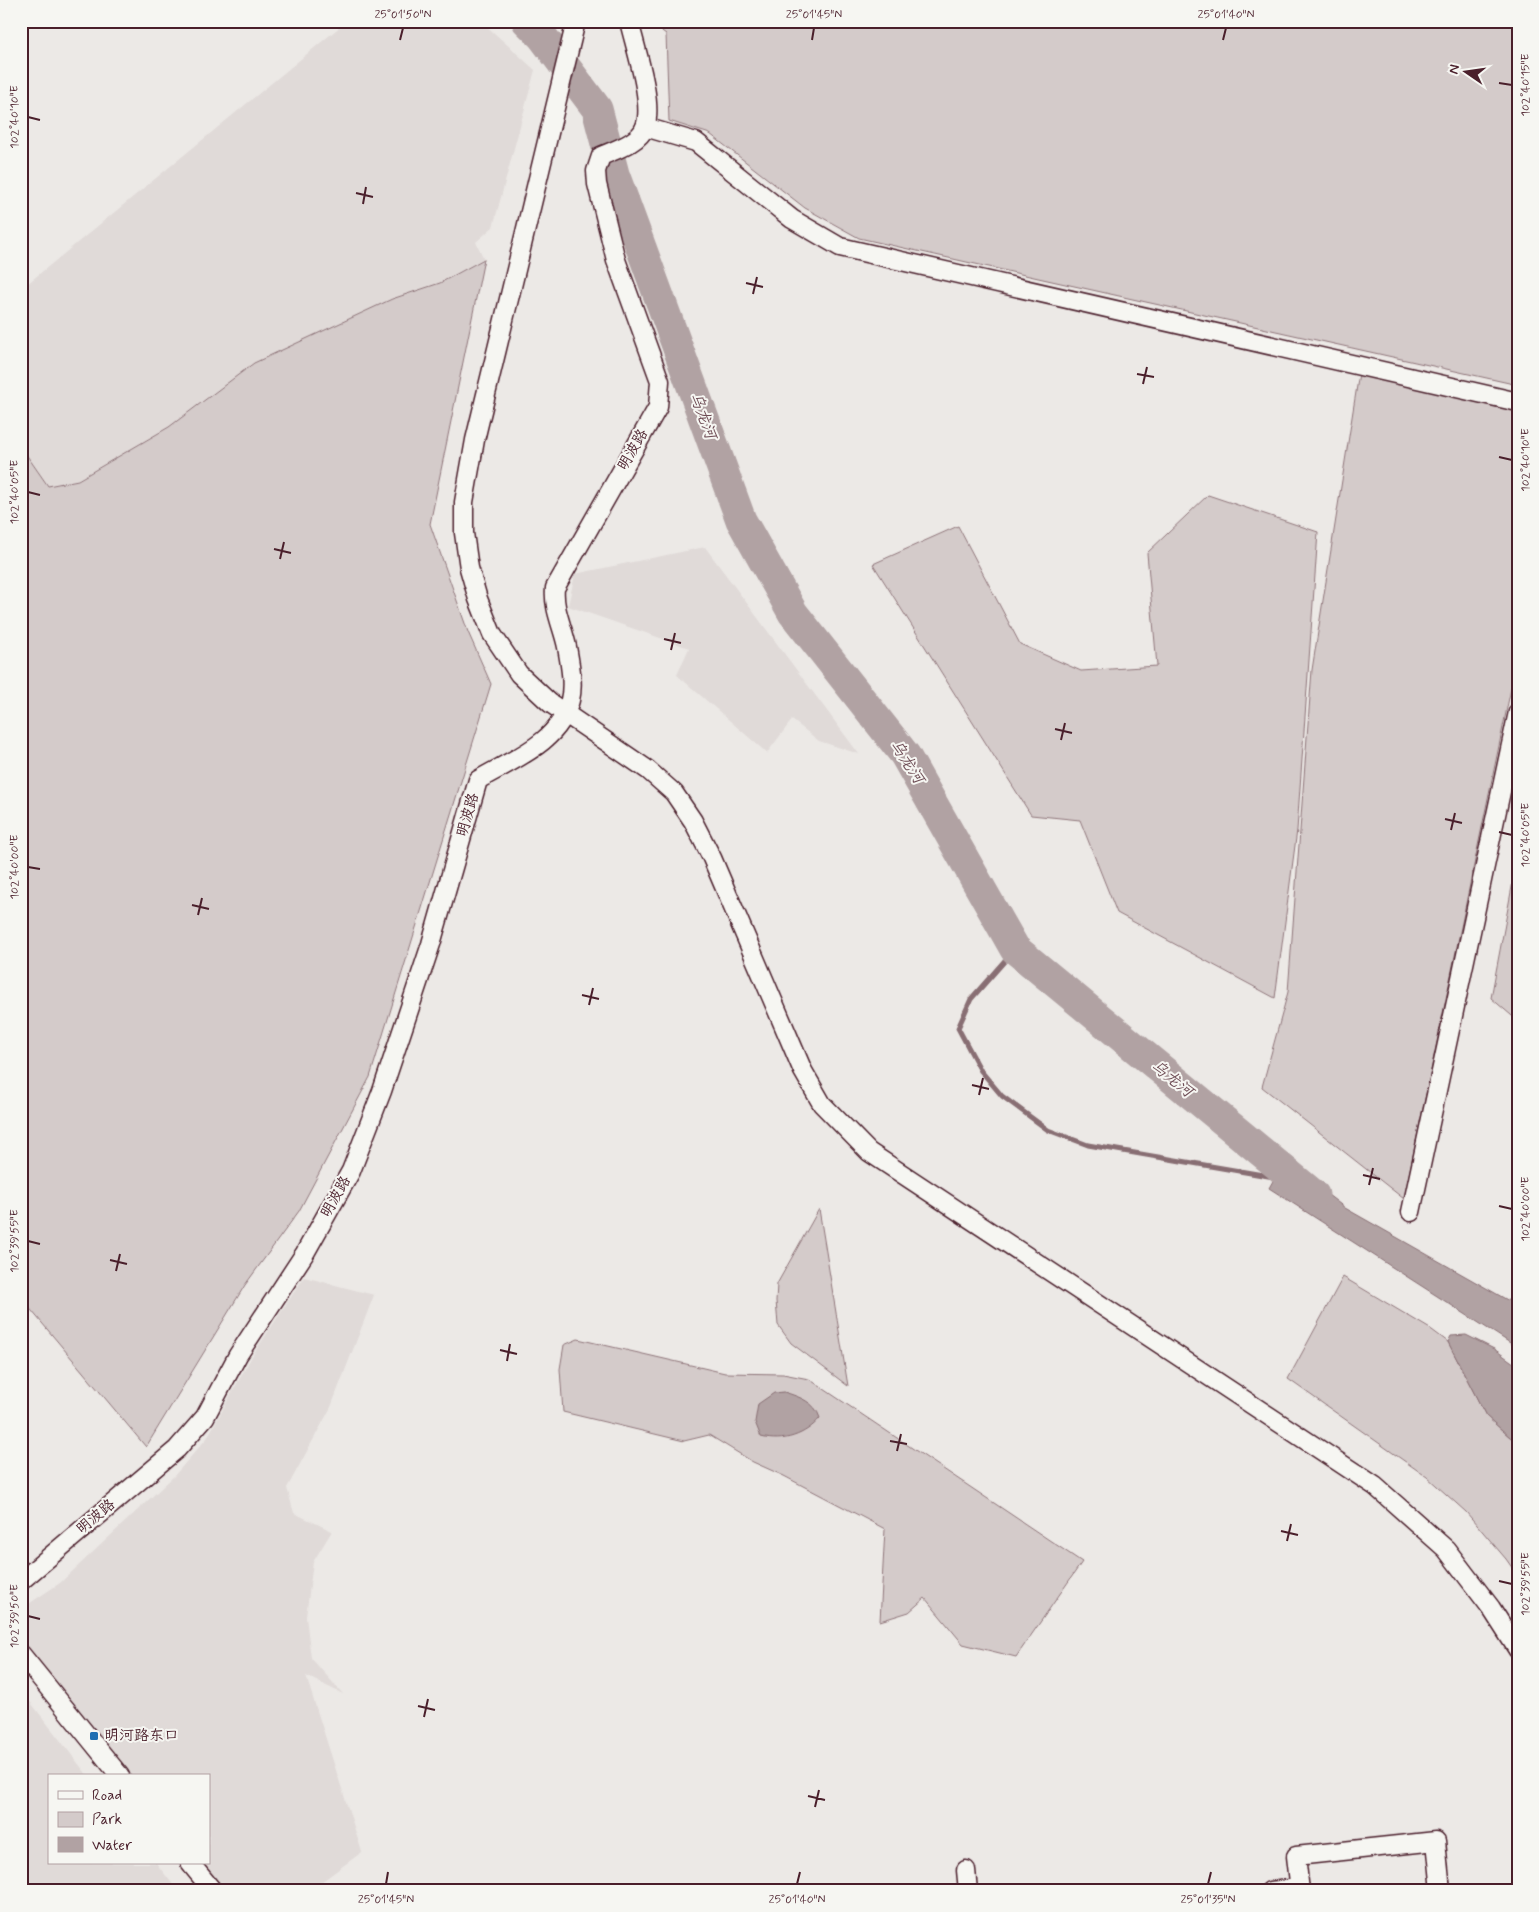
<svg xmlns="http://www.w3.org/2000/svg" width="1539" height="1912" font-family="Mynerve,'LXGW WenKai TC',sans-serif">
	<rect width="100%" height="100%" fill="#ece9e6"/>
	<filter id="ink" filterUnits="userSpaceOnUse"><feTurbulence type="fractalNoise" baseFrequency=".02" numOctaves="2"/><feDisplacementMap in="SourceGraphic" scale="10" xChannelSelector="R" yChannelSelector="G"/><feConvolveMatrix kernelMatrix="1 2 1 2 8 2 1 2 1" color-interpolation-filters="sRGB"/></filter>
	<g filter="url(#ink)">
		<g fill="#e0dad8">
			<polygon points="347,21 481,21 535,70 493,227 476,242 484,259 440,283 392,299 78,480 48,486 21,447 21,289"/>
			<polygon points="705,547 859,754 819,741 792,720 767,753 677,675 689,648 568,606 575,574"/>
			<polygon points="304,1277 374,1295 331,1407 287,1488 294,1513 332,1531 313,1562 306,1617 311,1658 343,1694 306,1676 362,1852 309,1891 224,1891 202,1863 209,1863 209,1776 132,1776 21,1638 21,1609 60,1583 174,1476 207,1438 252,1356"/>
			<polygon points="21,1690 88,1776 49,1776 49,1863 156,1863 178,1891 21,1891"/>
		</g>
		<g fill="#d4cbca" stroke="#8f757a">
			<polygon points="648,21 1518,21 1518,385 859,238 805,208 710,134 669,121 666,34"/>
			<polygon points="484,259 430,524 468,632 491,684 370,1077 299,1211 245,1285 146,1447 21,1298 21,447 48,486 78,480 169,427 254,363 392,299 440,283"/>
			<polygon points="1359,373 1518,410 1518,655 1404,1199 1262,1087 1288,992 1312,670"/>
			<polygon points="1208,495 1318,532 1297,830 1275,998 1117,913 1080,820 1031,815 873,564 958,526 1020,644 1081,671 1157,666 1147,553"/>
			<polygon points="1518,855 1518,1021 1491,998"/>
			<polygon points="819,1209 848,1386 791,1343 778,1325 776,1301 777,1284"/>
			<polygon points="1343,1277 1432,1330 1448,1342 1486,1416 1518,1444 1518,1576 1506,1559 1466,1512 1427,1477 1288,1379"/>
			<polygon points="578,1339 725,1373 783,1374 809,1379 1082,1562 1016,1657 963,1644 925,1598 909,1612 880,1621 885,1529 784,1476 753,1462 709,1435 684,1441 563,1412 560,1369 564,1345"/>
		</g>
		<g fill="#b1a2a3" stroke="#886e73">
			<polygon points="1284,1161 1345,1208 1518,1306 1518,1348 1269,1188"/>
			<polygon points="1466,1335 1494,1349 1518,1366 1518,1444 1486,1416 1448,1342 1451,1336"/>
			<path d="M784,1392C800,1397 815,1402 820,1418C806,1435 783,1443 761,1437L755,1422L758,1404L774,1393Z"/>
		</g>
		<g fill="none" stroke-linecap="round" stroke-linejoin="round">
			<polyline stroke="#886e73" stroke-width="5" points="1015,949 971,999 958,1028 981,1071 1002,1096 1048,1130 1088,1145 1280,1178"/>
			<polyline stroke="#b1a2a3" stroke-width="31" points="527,21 542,36 597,109 614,174 741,520 793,613 905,755 1015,949 1314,1195"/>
			<defs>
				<g id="minor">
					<polyline points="576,21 475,440 464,502 464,533 469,568 478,599 492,634 519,674 550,703 648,770 674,793 693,821 712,858 803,1071 822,1104 869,1152 1375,1486 1446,1549 1491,1608 1518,1650"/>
					<polyline points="645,127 696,142 792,219 840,247 1518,402"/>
					<polyline points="1411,1212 1518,712"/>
					<path d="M21,1581L177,1449L205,1417L238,1355L305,1253L351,1171L382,1091L431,944L478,780C511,760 560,743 570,700C574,684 570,664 567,647C563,627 553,609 555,588L658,407L660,381L616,260L597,184L596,171L601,156C615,150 639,143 645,127C654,103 635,47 629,21"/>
					<polyline points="21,1654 120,1776"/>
					<polyline points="190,1863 213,1891"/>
					<polyline points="966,1870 968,1891"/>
					<polyline points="1270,1891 1300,1888"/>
					<polyline points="1300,1891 1296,1856 1436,1841 1441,1891"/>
				</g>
			</defs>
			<use href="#minor" stroke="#4a1f2b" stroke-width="21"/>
			<use href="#minor" stroke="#f6f6f2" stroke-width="18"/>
		</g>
	</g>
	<path fill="none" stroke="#4a1f2b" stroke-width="2" d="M400,40L403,28M812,40L814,28M1223,40L1226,28M1499,83L1512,85M28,117L40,120M356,193L373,197M363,204L366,187M746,283L763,287M753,294L757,277M1137,374L1154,377M1143,384L1147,367M1499,457L1512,460M28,492L40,495M274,549L291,553M280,559L284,542M664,639L681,643M671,650L675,633M1055,729L1072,733M1061,740L1065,723M1445,819L1462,823M1451,830L1455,813M1499,832L1512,835M28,867L40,869M192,905L209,909M198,915L202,898M582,995L599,999M589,1005L593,988M972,1085L989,1089M979,1095L983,1078M1363,1175L1380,1179M1369,1185L1373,1168M1499,1206L1512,1209M28,1241L40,1244M110,1260L127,1264M116,1271L120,1254M500,1350L517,1354M507,1361L510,1344M890,1441L907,1444M897,1451L901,1434M1281,1531L1298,1535M1287,1541L1291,1524M1499,1581L1512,1584M28,1616L40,1619M418,1706L435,1710M424,1717L428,1699M808,1796L825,1800M815,1807L819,1790M386,1884L388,1872M797,1884L800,1872M1208,1884L1211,1872"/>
	<rect fill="#1f6fb2" stroke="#f6f6f2" stroke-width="2" x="89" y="1731" width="10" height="10" rx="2.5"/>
	<g text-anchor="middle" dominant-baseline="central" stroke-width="4" stroke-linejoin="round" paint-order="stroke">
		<g font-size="15" fill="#4a1f2b" stroke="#f6f6f2">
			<text transform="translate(633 450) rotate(-60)">明波路</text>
			<text transform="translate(468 815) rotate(-74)">明波路</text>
			<text transform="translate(336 1197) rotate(-61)">明波路</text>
			<text transform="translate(96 1517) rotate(-40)">明波路</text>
		</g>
		<g font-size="15" fill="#4a1f2b" stroke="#f6f6f2" text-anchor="start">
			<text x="104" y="1736">明河路东口</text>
		</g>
		<g font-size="16" font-style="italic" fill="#6e4d55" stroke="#f6f6f2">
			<text transform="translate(703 416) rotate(70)">乌龙河</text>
			<text transform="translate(907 762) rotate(57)">乌龙河</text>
			<text transform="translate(1172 1079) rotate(39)">乌龙河</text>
		</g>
	</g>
	<rect width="1539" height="1912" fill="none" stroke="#f6f6f2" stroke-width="55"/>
	<rect x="48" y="1774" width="162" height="90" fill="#f6f6f2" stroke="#b1a0a2"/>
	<rect x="58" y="1791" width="25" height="8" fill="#f6f6f2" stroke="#b1a0a2"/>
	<text x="92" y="1800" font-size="15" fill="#4a1f2b">Road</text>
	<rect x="58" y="1812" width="25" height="15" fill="#d4cbca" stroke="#b1a0a2"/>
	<text x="92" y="1824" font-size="15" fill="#4a1f2b">Park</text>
	<rect x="58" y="1837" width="25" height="15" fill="#b1a2a3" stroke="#b1a0a2"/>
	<text x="92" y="1850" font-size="15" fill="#4a1f2b">Water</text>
	<g transform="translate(1466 72) rotate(283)" stroke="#f6f6f2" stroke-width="4" paint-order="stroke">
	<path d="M0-4L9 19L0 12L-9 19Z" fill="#4a1f2b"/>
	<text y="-8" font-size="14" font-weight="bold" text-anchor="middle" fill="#4a1f2b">N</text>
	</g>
	<rect x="28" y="28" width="1484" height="1856" fill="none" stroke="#4a1f2b" stroke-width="2"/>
	<g font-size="12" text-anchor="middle" fill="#4a1f2b">
		<text x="403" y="18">25°01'50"N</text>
		<text x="814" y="18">25°01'45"N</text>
		<text x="1226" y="18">25°01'40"N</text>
		<text transform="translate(1525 85) rotate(-90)" y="4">102°40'15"E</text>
		<text transform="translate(14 117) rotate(-90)" y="4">102°40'10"E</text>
		<text transform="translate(1525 460) rotate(-90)" y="4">102°40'10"E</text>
		<text transform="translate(14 492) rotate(-90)" y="4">102°40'05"E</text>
		<text transform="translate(1525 835) rotate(-90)" y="4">102°40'05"E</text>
		<text transform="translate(14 867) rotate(-90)" y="4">102°40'00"E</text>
		<text transform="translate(1525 1209) rotate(-90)" y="4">102°40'00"E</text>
		<text transform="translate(14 1241) rotate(-90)" y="4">102°39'55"E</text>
		<text transform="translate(1525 1584) rotate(-90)" y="4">102°39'55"E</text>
		<text transform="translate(14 1616) rotate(-90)" y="4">102°39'50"E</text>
		<text x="386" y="1903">25°01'45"N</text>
		<text x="797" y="1903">25°01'40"N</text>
		<text x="1208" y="1903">25°01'35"N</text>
	</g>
</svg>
